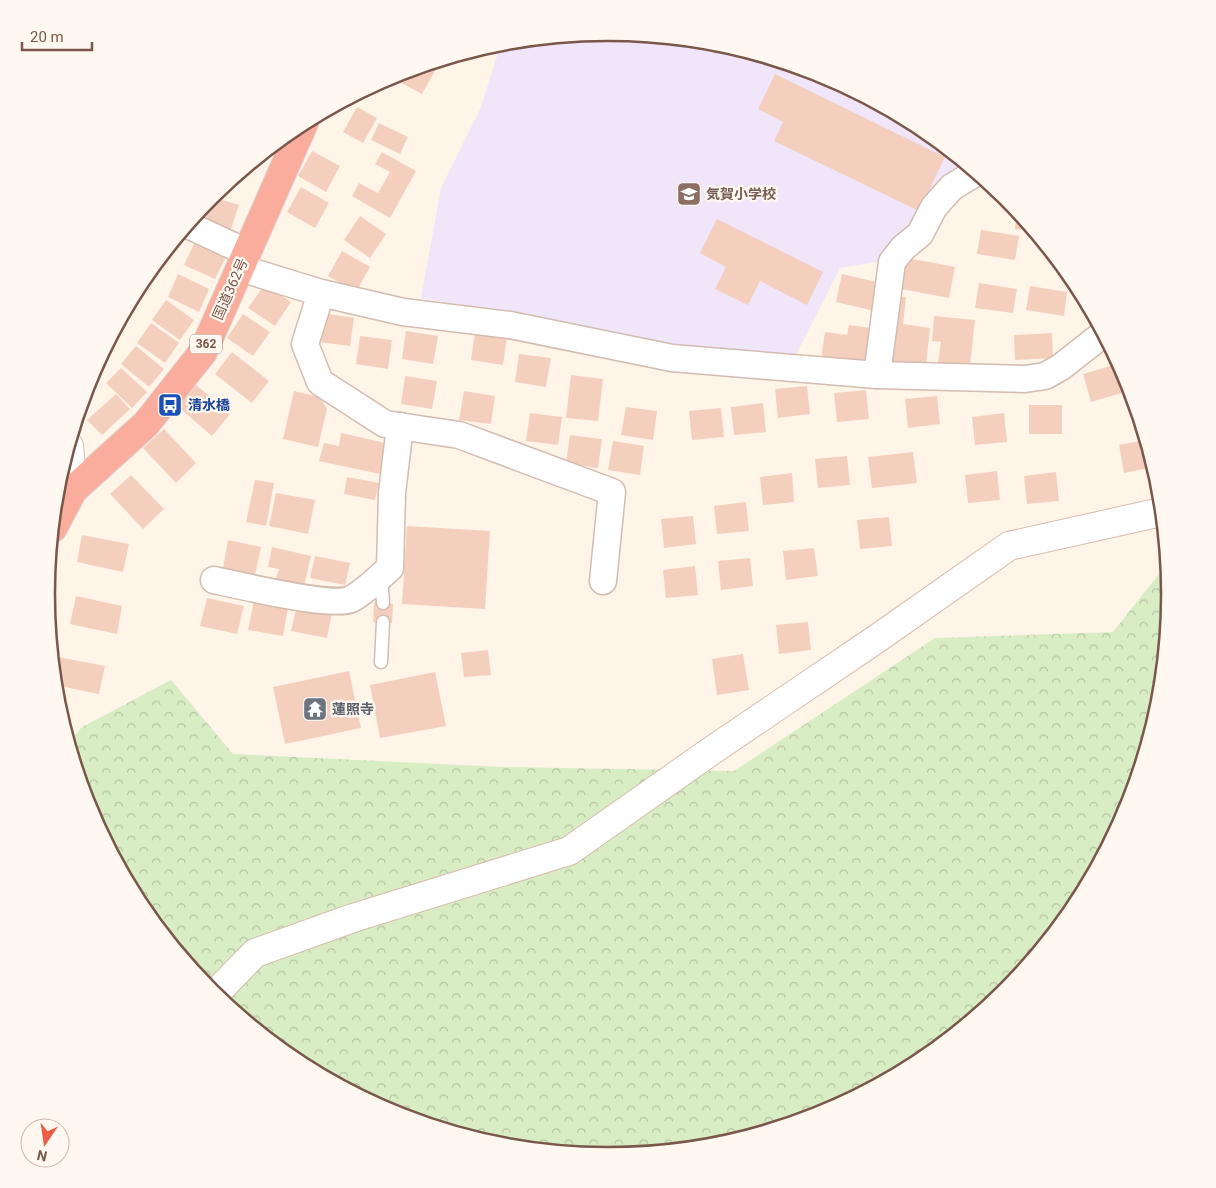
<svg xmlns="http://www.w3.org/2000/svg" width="1216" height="1188" font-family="Roboto,'Noto Sans JP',sans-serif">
	<defs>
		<pattern id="forest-crowns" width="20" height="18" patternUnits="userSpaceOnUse" patternTransform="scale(1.25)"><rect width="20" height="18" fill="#d9edc5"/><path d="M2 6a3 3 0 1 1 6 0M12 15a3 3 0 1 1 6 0" fill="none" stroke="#b5c3a2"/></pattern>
	</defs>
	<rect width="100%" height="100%" fill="#fef4e8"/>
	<polygon fill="#f1e5fa" points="608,33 718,43 823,75 920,127 963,163 882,261 840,268 794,359 654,343 421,298 441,188 481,107 501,43"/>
	<polygon fill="url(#forest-crowns)" points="1167,564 1169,594 1159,704 1127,809 1075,906 1005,991 920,1061 823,1113 717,1145 608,1155 498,1145 393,1113 296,1061 211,991 141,906 89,809 69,742 82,727 171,680 233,754 502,767 734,771 935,638 1113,632"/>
	<g fill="#f5cfbe">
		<polygon points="690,41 718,43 721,44 716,54"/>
		<polygon points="428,65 436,69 422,94 394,79 396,74"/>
		<polygon points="775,74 945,157 919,211 774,141 783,122 758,109"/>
		<polygon points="357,107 377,118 363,143 343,132"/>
		<polygon points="379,123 408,137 400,154 371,140"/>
		<polygon points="312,151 340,166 326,192 298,176"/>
		<polygon points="382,152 416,171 390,218 352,196 359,183 378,193 390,172 375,164"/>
		<polygon points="255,160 252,170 246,168"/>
		<polygon points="301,187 329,203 315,228 287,212"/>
		<polygon points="212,197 239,205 231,229 204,221"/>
		<polygon points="1017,211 1032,230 1015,229"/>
		<polygon points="360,216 386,234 370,258 344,240"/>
		<polygon points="717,219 823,272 807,305 760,281 748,305 715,289 726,267 700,253"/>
		<polygon points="981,230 1019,236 1015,260 977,254"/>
		<polygon points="195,242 226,257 215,279 184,265"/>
		<polygon points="342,251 370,267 356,292 328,276"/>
		<polygon points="902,257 955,267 949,298 896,288"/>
		<polygon points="178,274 209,289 199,312 168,297"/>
		<polygon points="842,274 885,284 879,312 836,302"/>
		<polygon points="979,283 1017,289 1013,313 975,308"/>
		<polygon points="265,284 291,302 275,326 248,308"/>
		<polygon points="1030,286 1067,292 1064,316 1026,310"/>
		<polygon points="893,296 906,297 903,324 930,328 926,366 886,361"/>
		<polygon points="166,300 194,320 180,340 152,320"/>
		<polygon points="127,309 124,324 120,322 123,316"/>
		<polygon points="323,313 354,318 350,346 318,342"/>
		<polygon points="243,314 270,332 253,356 227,338"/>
		<polygon points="934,316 975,320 970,366 938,363 941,342 932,341"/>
		<polygon points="151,323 179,343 165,363 137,343"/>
		<polygon points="849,325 878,329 873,365 821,358 825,332 847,335"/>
		<polygon points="406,331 438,336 433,364 402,359"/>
		<polygon points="475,332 507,337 503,365 471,360"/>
		<polygon points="1052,333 1053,358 1015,360 1014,335"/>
		<polygon points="360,336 392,340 388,369 356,364"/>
		<polygon points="136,346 164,369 149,387 121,364"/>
		<polygon points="232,352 269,381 252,403 215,374"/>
		<polygon points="519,354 551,358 546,387 515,382"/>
		<polygon points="1114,365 1122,393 1091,402 1083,374"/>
		<polygon points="121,368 147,392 132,408 106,383"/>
		<polygon points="571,375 603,379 598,421 566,418"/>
		<polygon points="405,376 437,381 432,409 401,404"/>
		<polygon points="195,384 230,414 212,436 176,405"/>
		<polygon points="807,386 810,414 778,418 775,389"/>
		<polygon points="866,390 869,419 837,422 834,393"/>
		<polygon points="294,391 320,397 327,409 318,447 283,439"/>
		<polygon points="464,391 495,396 491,424 459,420"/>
		<polygon points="116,394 130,409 102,435 87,420"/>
		<polygon points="937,396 940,424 908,428 905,399"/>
		<polygon points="763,403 766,432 734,435 731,407"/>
		<rect x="1029" y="405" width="33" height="29"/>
		<polygon points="626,407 657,411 653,440 621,435"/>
		<polygon points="721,408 724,437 692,440 689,411"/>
		<polygon points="530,413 562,417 558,445 526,441"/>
		<polygon points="1004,413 1007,442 975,445 972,417"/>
		<polygon points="164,429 196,463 176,483 143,448"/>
		<polygon points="341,433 386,443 380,474 319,461 324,443 339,446"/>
		<polygon points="570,435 602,439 598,468 566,463"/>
		<polygon points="1145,440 1154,467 1124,473 1119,445"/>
		<polygon points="613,441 644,446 640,475 608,470"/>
		<polygon points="913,452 917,483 872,488 868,457"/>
		<polygon points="847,456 850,485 818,488 815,459"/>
		<polygon points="997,471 1000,500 968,503 965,475"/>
		<polygon points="1056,472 1059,501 1027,504 1024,476"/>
		<polygon points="792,473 794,502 763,505 760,477"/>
		<polygon points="131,475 164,509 143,529 110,494"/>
		<polygon points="347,477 379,483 375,500 344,494"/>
		<polygon points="255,480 274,483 266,526 246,522"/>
		<polygon points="276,493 315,500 308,534 269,526"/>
		<polygon points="746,502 749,531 717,534 714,506"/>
		<polygon points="693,516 696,544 664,548 661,519"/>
		<polygon points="889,517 892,546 860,549 857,520"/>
		<polygon points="407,526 490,531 485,609 402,604"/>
		<polygon points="82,535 129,544 123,572 77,562"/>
		<polygon points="228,540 261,547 255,575 223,568"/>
		<polygon points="272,547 311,556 304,586 276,579 279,569 268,567"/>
		<polygon points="814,548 818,576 786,580 783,551"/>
		<polygon points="315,556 350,563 345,585 310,578"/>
		<polygon points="750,558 753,586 721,590 718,561"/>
		<polygon points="695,566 698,595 666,598 663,570"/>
		<polygon points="76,596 122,606 117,634 70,624"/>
		<polygon points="207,598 244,606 237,634 200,626"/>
		<polygon points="254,601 288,608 283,636 248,630"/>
		<polygon points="374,602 393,604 392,623 373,622"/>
		<polygon points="297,606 332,613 327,638 291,631"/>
		<polygon points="808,622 811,650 779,654 776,625"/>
		<polygon points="488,650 491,675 464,677 461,653"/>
		<polygon points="743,654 749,690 717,695 712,659"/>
		<polygon points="58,657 105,666 99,694 55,685 54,675"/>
		<polygon points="349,671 361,728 285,744 273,687"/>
		<polygon points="435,672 446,726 380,738 370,685"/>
	</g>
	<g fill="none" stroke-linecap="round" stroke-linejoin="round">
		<defs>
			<g id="lane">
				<polyline points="381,576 383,603"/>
				<polyline points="381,662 383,622"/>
			</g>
			<g id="street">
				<polyline points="188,225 246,252"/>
				<polyline points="240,268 321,293 403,312 510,325 672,358 877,375 1025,379 1045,376 1061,367 1103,334"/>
				<polyline points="321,293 305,344 320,382 385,424 459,435 612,492 603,581"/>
				<polyline points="877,375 892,262 903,248 920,234 934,207 952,187 972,175 972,170"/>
				<path d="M214,580C237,585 335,608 351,599C365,592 378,578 390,568L392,493L400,426"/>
			</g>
			<g id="secondary">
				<polyline points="69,446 73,490"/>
				<polyline points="215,994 255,953 353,918 569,851 714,749 875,640 1009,546 1161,512"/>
			</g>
			<polyline id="highway" points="53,528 73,490 146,424 203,352 304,123"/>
		</defs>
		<use href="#lane" stroke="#d3bcb0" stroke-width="15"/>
		<use href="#street" stroke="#d3bcb0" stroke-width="29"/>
		<use href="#secondary" stroke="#d7bcac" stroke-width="30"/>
		<use href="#highway" stroke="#dcd3d0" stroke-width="30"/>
		<use href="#lane" stroke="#fff" stroke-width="12"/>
		<use href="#street" stroke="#fff" stroke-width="26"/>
		<use href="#secondary" stroke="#fff" stroke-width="28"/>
		<use href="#highway" stroke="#faad9d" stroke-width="28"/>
	</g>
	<defs>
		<symbol id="school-square" viewBox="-11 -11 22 22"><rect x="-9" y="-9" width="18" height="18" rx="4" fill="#8d6e63" stroke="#fff8f0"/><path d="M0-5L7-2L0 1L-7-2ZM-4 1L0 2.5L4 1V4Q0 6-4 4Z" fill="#fff"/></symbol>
		<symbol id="bus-square" viewBox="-11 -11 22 22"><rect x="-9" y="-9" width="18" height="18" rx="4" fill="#1a4fb4" stroke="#fff8f0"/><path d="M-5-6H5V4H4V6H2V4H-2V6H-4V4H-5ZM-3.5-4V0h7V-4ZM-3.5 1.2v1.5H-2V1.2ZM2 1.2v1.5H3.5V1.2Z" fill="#fff"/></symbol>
		<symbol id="temple-square" viewBox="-11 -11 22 22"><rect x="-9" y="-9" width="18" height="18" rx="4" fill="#6b7280" stroke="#fff8f0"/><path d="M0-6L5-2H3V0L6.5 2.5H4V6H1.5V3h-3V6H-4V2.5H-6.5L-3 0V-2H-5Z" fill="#fff"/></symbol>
	</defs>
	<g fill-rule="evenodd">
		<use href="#school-square" x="675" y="180" width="28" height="28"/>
		<use href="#bus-square" x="156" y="391" width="28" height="28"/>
		<use href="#temple-square" x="301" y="695" width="28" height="28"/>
	</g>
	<g text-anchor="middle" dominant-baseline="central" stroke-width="4.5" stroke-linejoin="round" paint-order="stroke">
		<rect fill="#fff8f0" stroke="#a2877c" stroke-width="1" x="190" y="334.5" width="32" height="19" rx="4"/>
		<g font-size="12" font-weight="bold" fill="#7a574a">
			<text x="206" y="344">362</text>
		</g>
		<g font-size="14" font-weight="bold" fill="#785e54" stroke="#fff8f0" text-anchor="start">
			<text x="706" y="194">気賀小学校</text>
		</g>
		<g font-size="14" fill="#7a574a" stroke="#fff8f0">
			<text transform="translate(230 289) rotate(-66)">国道362号</text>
		</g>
		<g font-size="14" font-weight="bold" fill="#164399" stroke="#fff8f0" text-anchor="start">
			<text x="188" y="405">清水橋</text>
		</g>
		<g font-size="14" font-weight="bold" fill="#5b616d" stroke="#fff8f0" text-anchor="start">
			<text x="332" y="709">蓮照寺</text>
		</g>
	</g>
	<path d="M0 0H1216V1188H0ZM55 594a553 553 0 1 1 1106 0a553 553 0 1 1-1106 0Z" fill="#fff8f0" fill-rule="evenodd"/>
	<path fill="none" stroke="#7a574a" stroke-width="2.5" d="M55 594a553 553 0 1 1 1106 0a553 553 0 1 1-1106 0Z"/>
	<g transform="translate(45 1143) rotate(193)"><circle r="24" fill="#fff8f0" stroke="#cab8ae"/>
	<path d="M0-4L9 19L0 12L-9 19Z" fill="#ed5e48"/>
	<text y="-8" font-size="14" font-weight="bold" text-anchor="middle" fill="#7a574a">N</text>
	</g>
	<path d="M22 42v8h70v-8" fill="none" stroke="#7a574a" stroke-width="2.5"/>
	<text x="30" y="42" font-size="15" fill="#7a574a" stroke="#fff8f0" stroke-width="4" paint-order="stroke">20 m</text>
</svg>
